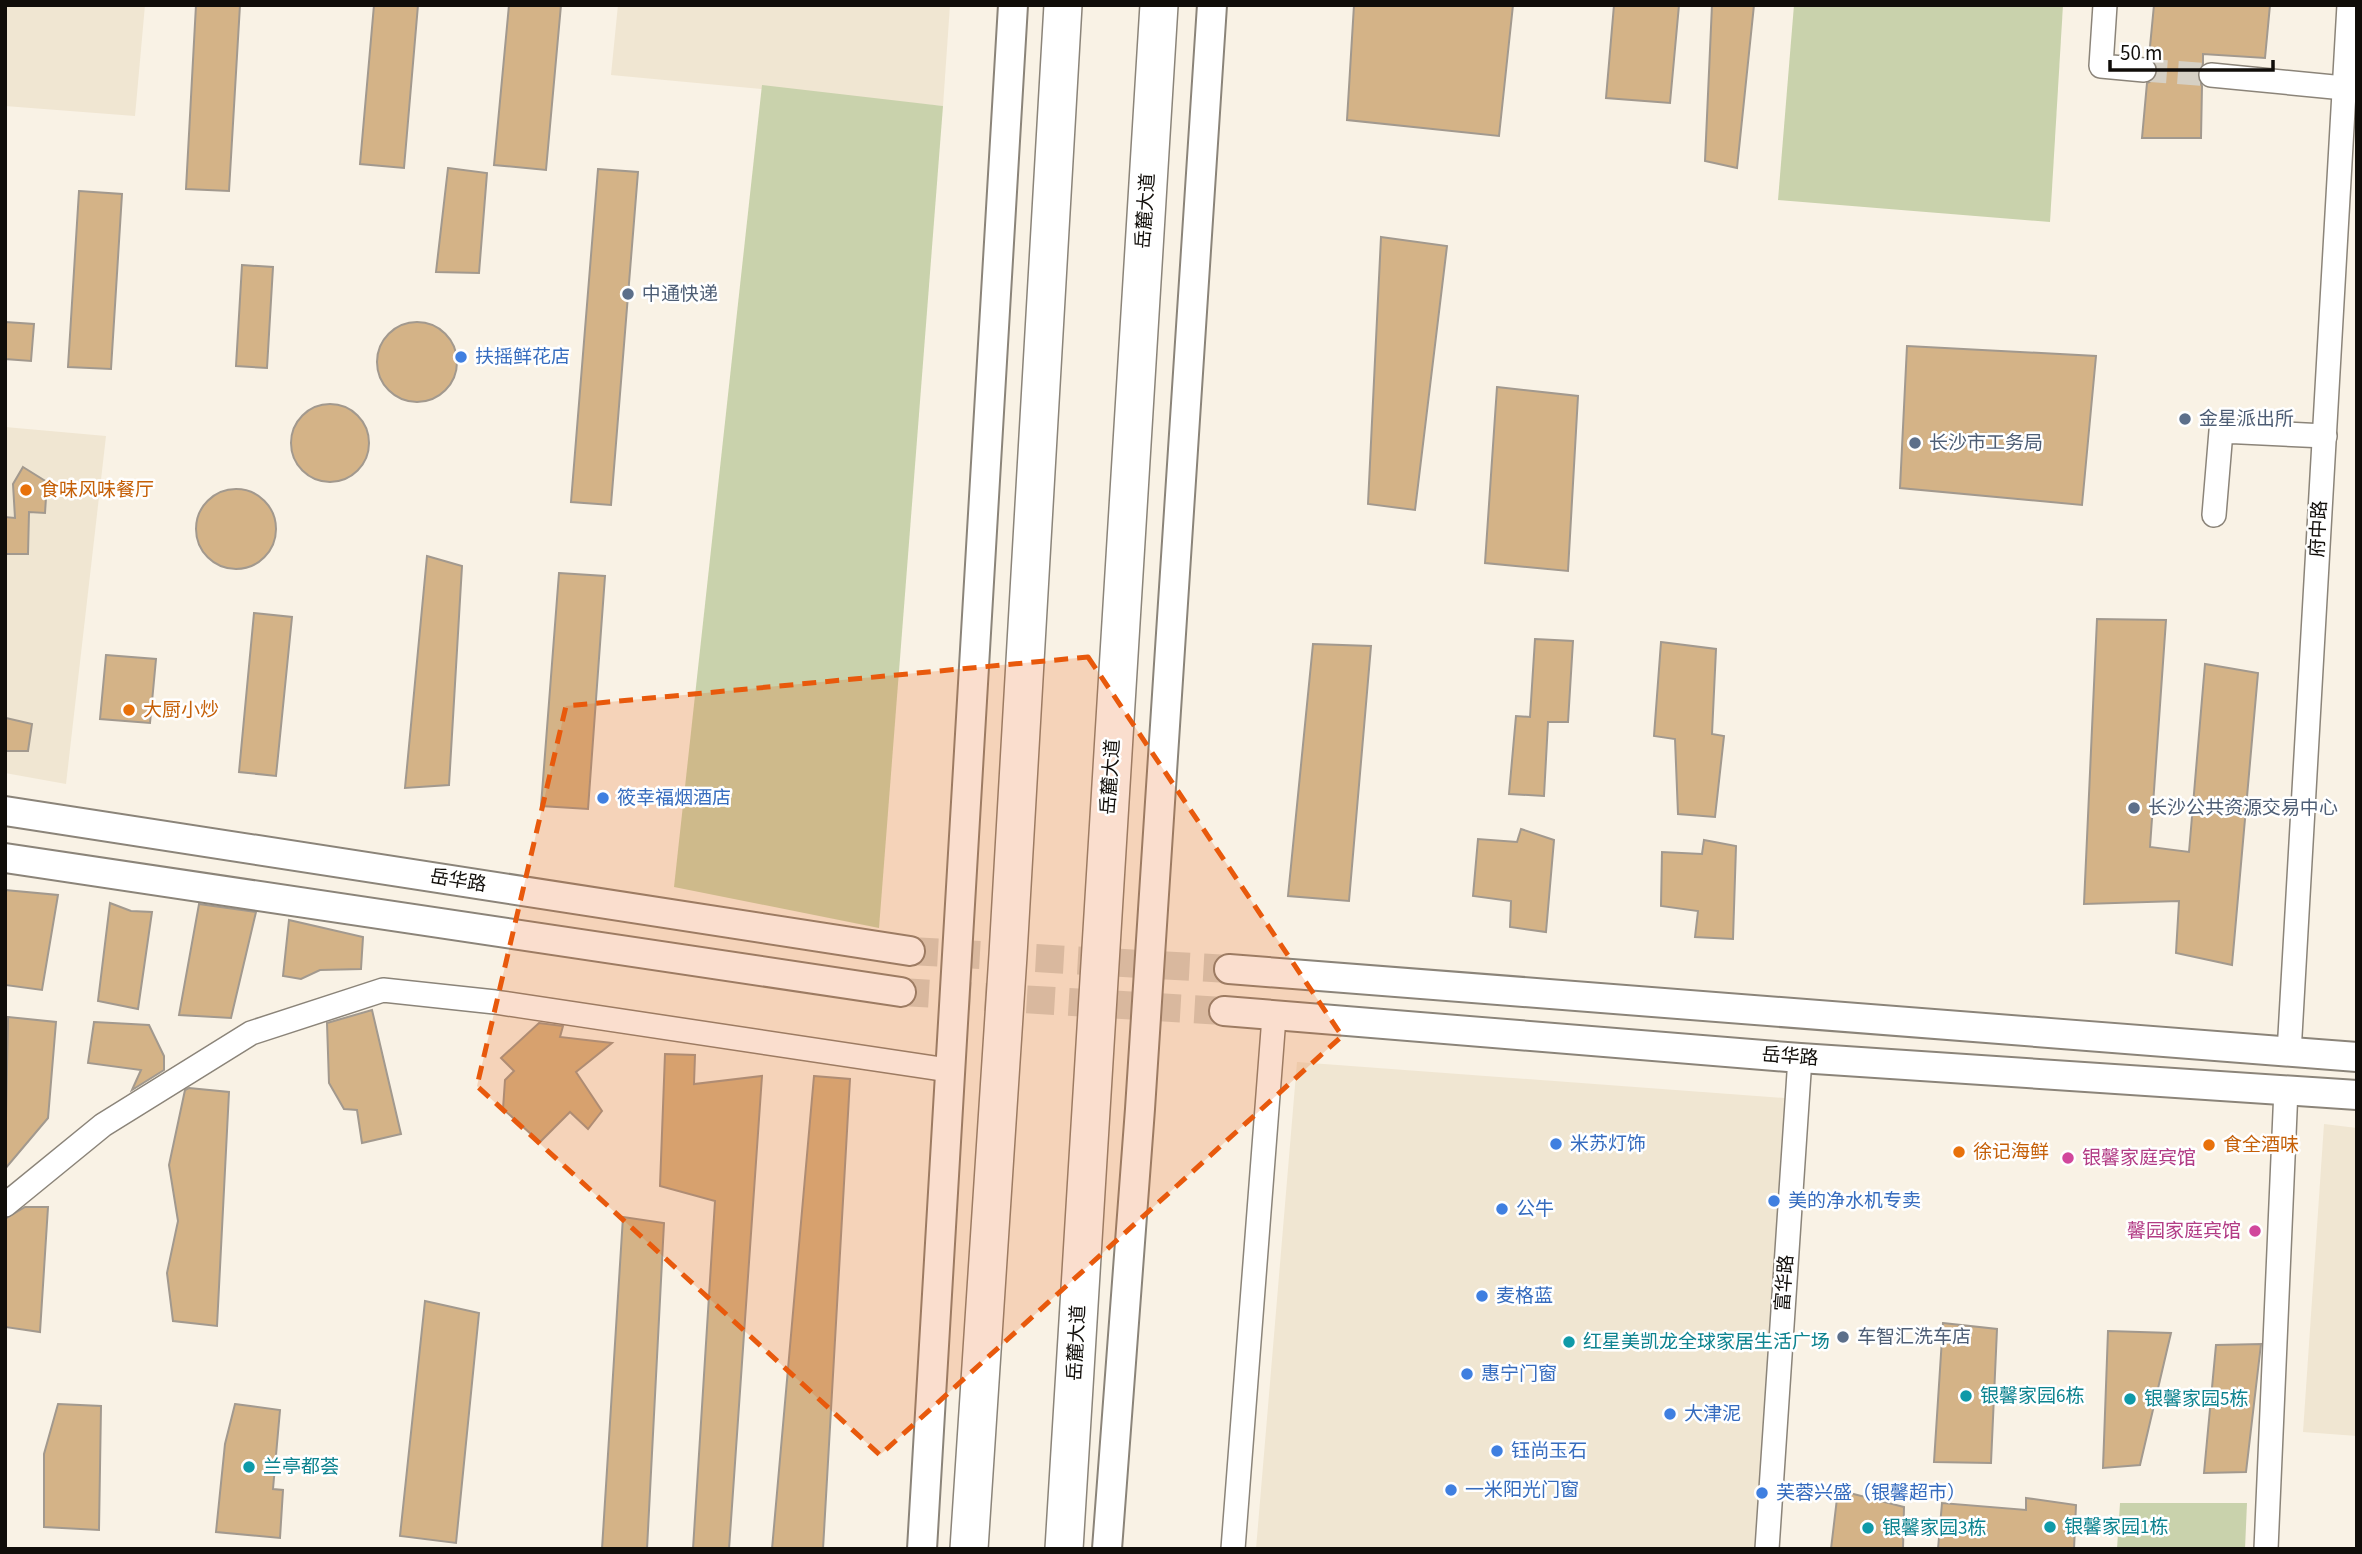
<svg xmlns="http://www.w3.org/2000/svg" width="2362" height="1554" font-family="'Source Sans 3','Noto Sans SC',sans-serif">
	<rect width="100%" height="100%" fill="#f9f2e5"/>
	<g fill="#f0e6d2">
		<polygon points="5,5 145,5 135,116 5,106"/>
		<polygon points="618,5 950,5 943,106 611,75"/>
		<polygon points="5,427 106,436 66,784 5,773"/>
		<polygon points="1297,1062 1785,1098 1759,1549 1256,1549"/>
		<polygon points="2324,1124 2357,1128 2357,1436 2303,1432"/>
	</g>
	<g fill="#c9d2ac">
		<polygon points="1794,5 2063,5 2050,222 1778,200"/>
		<polygon points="762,85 943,106 879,928 674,887"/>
		<polygon points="2120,1503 2247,1503 2245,1549 2117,1549"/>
	</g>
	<g fill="#d4b387" stroke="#a2998e" stroke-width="2">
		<polygon points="196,5 240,5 229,191 186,189"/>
		<polygon points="374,5 418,5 404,168 360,164"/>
		<polygon points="509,5 561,5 546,170 494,165"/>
		<polygon points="1354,5 1513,5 1499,136 1347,120"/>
		<polygon points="1614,5 1679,5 1670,103 1606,98"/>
		<polygon points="1712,5 1754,5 1737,168 1705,161"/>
		<polygon points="2154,5 2270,5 2265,58 2203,54 2203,64 2197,74 2202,86 2201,138 2142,138 2147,83 2155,79 2158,71 2156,64 2149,57"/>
		<polygon points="448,168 487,173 479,273 436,272"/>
		<polygon points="598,169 638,172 611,505 571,502"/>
		<polygon points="79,191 122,194 111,369 68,367"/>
		<polygon points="1381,237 1447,246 1415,510 1368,504"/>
		<polygon points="242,265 273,267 267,368 236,366"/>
		<polygon points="5,322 34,324 31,361 5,359"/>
		<circle cx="417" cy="362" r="40"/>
		<polygon points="1907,346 2096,356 2082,505 1900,488"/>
		<polygon points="1497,387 1578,396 1568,571 1485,563"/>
		<circle cx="330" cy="443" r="39"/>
		<polygon points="23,467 47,482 45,513 29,512 28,554 5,554 5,517 15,518 13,484"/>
		<circle cx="236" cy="529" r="40"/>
		<polygon points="427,556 462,566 449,785 405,788"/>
		<polygon points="559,573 605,576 588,809 541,806"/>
		<polygon points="254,613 292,617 276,776 239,772"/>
		<polygon points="2097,619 2166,620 2150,847 2189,852 2205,664 2258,673 2232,965 2176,953 2179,901 2084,904"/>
		<polygon points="1535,639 1573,641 1568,722 1548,722 1544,796 1509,794 1516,716 1530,717"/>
		<polygon points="1661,642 1716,649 1712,734 1724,736 1715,817 1678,814 1675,739 1654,736"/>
		<polygon points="1313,644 1371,646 1349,901 1288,896"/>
		<polygon points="106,655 156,659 150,723 100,719"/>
		<polygon points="6,718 32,724 28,751 5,751"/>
		<polygon points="1521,829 1554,840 1546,932 1510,927 1511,901 1473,896 1478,839 1517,842"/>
		<polygon points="1704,840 1736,846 1733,939 1695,937 1698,911 1661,906 1662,852 1702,854"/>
		<polygon points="5,890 58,895 42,990 5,985"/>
		<polygon points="110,903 131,911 152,912 138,1009 98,1001"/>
		<polygon points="199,904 256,912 231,1018 179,1015"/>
		<polygon points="289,920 363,937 361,969 320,970 301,979 283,976"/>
		<polygon points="372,1010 401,1134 362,1143 357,1110 344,1109 329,1083 327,1023"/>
		<polygon points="8,1017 56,1022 48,1118 5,1169"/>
		<polygon points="94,1022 149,1025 164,1056 164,1070 132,1090 141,1070 88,1063"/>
		<polygon points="539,1023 563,1026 560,1037 612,1043 576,1072 602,1111 588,1129 570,1112 540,1142 503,1109 505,1080 514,1071 501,1058"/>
		<polygon points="665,1054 695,1055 694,1084 762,1076 729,1549 693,1549 715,1201 660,1186"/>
		<polygon points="814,1076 850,1079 823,1549 772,1549"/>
		<polygon points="189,1088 229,1092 217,1326 173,1321 167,1273 178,1221 169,1165 185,1090"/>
		<polygon points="25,1207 48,1207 40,1332 5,1327 5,1219"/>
		<polygon points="623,1217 664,1223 647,1549 602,1549"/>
		<polygon points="425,1301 479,1313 456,1543 400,1536"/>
		<polygon points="1943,1323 1997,1329 1991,1463 1934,1462"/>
		<polygon points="2108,1331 2171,1333 2140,1465 2103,1468"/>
		<polygon points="2261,1344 2246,1472 2204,1473 2216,1345"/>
		<polygon points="58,1404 101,1406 99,1530 44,1527 44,1454"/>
		<polygon points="235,1404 280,1410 273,1489 283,1490 280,1538 216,1532 225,1444"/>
		<polygon points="1838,1490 1904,1507 1903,1549 1831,1549"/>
		<polygon points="2026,1498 2076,1505 2074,1549 1938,1549 1942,1503 2026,1510"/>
	</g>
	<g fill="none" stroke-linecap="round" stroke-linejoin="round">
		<polyline stroke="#d6d0c4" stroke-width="23" stroke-dasharray="23 11" stroke-linecap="butt" points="2144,70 2211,75"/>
		<g stroke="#d6d0c4" stroke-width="28" stroke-dasharray="28 14" stroke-linecap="butt">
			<polyline points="910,951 1229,969"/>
			<polyline points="901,992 1224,1011"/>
		</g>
		<defs>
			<g id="minor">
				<polyline points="2105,5 2101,66 2144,70"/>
				<polyline points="2211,75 2344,88"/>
				<polyline points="2214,515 2221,431 2325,436"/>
				<polyline points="2289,1053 2349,5"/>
				<polyline points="5,1205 103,1125 251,1033 383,990 495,1002 948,1070"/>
				<polyline points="1233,1549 1274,1017"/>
				<polyline points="1767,1549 1800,1058"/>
				<polyline points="2266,1549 2286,1089"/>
			</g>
			<g id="tertiary">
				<polyline points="5,811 910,951"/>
				<polyline points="5,858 901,992"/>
				<polyline points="1229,969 2357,1057"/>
				<polyline points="1224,1011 1800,1058 2357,1095"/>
				<polyline points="922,1549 1013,5"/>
				<polyline points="1107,1549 1140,1109 1212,5"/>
			</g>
			<g id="trunk">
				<polyline points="969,1549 1008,955 1063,5"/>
				<polyline points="1064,1549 1159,5"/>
			</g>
		</defs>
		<use href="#minor" stroke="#8b8479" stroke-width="26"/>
		<use href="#tertiary" stroke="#8b8479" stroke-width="32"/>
		<use href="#trunk" stroke="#8b8479" stroke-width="40"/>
		<use href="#minor" stroke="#fff" stroke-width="23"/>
		<use href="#tertiary" stroke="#fff" stroke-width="28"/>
		<use href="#trunk" stroke="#fff" stroke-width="37"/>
	</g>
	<path fill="#e8590c" fill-opacity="0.2" stroke="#e8590c" stroke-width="5" stroke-dasharray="14 9" stroke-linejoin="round" d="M1088,657L1342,1036L880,1455L477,1086L566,706Z"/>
	<g fill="#5c6f8a" stroke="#fff" stroke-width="2.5">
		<circle cx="628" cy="294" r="7"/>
		<circle cx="2185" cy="419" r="7"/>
		<circle cx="1915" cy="443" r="7"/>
		<circle cx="2134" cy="808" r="7"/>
		<circle cx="1843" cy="1337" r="7"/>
	</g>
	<g fill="#3f7fe0" stroke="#fff" stroke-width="2.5">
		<circle cx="461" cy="357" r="7"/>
		<circle cx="603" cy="798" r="7"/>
		<circle cx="1556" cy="1144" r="7"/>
		<circle cx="1774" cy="1201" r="7"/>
		<circle cx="1502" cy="1209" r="7"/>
		<circle cx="1482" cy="1296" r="7"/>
		<circle cx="1467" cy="1374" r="7"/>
		<circle cx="1670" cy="1414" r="7"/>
		<circle cx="1497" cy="1451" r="7"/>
		<circle cx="1451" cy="1490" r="7"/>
		<circle cx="1762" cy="1493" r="7"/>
	</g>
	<g fill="#e8710a" stroke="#fff" stroke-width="2.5">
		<circle cx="26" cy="490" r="7"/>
		<circle cx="129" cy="710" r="7"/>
		<circle cx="2209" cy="1145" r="7"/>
		<circle cx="1959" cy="1152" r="7"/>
	</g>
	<g fill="#d1479c" stroke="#fff" stroke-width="2.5">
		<circle cx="2068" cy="1158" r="7"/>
		<circle cx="2255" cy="1231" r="7"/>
	</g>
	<g fill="#0f9aa8" stroke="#fff" stroke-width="2.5">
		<circle cx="1569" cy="1342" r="7"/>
		<circle cx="1966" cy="1396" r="7"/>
		<circle cx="2130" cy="1399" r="7"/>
		<circle cx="249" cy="1467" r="7"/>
		<circle cx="2050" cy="1527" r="7"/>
		<circle cx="1868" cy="1528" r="7"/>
	</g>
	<g text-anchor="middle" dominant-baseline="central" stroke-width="5" stroke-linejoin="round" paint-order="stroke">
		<g font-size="19" fill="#100d09" stroke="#fff">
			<text transform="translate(1146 211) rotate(-86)">岳麓大道</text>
			<text transform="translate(2319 529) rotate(-87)">府中路</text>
			<text transform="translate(1111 777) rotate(-86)">岳麓大道</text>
			<text transform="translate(458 881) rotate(9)">岳华路</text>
			<text transform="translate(1790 1057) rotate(4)">岳华路</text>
			<text transform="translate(1785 1283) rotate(-86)">富华路</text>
			<text transform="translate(1077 1343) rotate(-87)">岳麓大道</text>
		</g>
		<g font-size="19" fill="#4e5e75" stroke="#fff" text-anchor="start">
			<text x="642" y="294">中通快递</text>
			<text x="2199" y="419">金星派出所</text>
			<text x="1929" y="443">长沙市工务局</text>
			<text x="2148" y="808">长沙公共资源交易中心</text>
			<text x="1857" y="1337">车智汇洗车店</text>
		</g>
		<g font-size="19" fill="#366cbe" stroke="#fff" text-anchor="start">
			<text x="475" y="357">扶摇鲜花店</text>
			<text x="617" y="798">筱幸福烟酒店</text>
			<text x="1570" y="1144">米苏灯饰</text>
			<text x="1788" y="1201">美的净水机专卖</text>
			<text x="1516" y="1209">公牛</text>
			<text x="1496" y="1296">麦格蓝</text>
			<text x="1481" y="1374">惠宁门窗</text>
			<text x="1684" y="1414">大津泥</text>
			<text x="1511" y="1451">钰尚玉石</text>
			<text x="1465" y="1490">一米阳光门窗</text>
			<text x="1776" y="1493">芙蓉兴盛（银馨超市）</text>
		</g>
		<g font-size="19" fill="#c56008" stroke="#fff" text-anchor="start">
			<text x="40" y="490">食味风味餐厅</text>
			<text x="143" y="710">大厨小炒</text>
			<text x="2223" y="1145">食全酒味</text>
			<text x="1973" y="1152">徐记海鲜</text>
		</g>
		<g font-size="19" fill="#b23c85" stroke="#fff" text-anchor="start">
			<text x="2082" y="1158">银馨家庭宾馆</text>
			<text x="2241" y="1231" text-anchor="end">馨园家庭宾馆</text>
		</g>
		<g font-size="19" fill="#0d838f" stroke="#fff" text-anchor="start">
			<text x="1583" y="1342">红星美凯龙全球家居生活广场</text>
			<text x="1980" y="1396">银馨家园6栋</text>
			<text x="2144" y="1399">银馨家园5栋</text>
			<text x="263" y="1467">兰亭都荟</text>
			<text x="2064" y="1527">银馨家园1栋</text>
			<text x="1882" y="1528">银馨家园3栋</text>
		</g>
	</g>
	<rect width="2362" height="1554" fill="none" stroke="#100d09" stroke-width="14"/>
	<path d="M2110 60v10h163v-10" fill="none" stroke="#100d09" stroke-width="3.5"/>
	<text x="2120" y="60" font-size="21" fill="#100d09" stroke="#ffffff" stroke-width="5" paint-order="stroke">50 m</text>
</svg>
